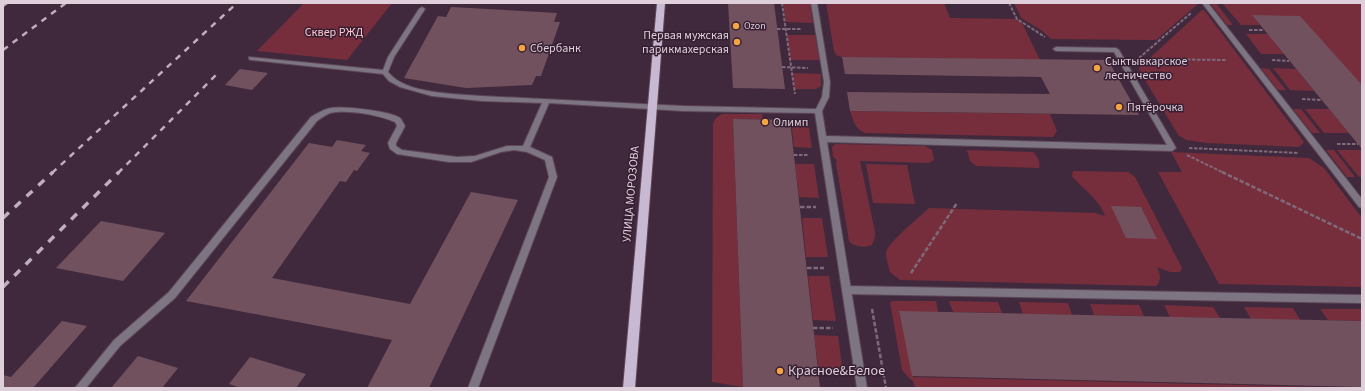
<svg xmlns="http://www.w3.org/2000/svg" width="1365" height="391" font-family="'Source Sans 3',sans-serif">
	<rect width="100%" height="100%" fill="#41293d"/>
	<g fill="#762e3c">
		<polygon points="304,3 392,3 347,60 257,51"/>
		<polygon points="783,3 810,3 813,23 786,22"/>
		<polygon points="826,3 944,3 950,18 1016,19 1021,21 1040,60 842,57 836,55 834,51"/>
		<polygon points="1014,3 1199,3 1156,40 1051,39 1041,30 1021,18"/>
		<polygon points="1210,3 1216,3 1233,25 1227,25"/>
		<polygon points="1222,3 1362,3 1362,85 1252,15 1260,25 1241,25"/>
		<polygon points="1202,10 1204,10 1304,142 1299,147 1206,143 1187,140 1179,136 1140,72 1139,68"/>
		<polygon points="1246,34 1268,34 1284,54 1261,54"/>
		<polygon points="787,35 815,35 820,60 791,60"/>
		<polygon points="1261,68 1269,69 1286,90 1278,90"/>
		<polygon points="1273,68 1296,69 1314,91 1290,90"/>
		<polygon points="793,73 821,74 821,86 816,89 795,89"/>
		<polygon points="1293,109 1301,109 1320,133 1312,133"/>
		<polygon points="1305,109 1329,109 1349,133 1324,133"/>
		<path d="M850,111L1050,114L1057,131L1053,137L865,133C854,128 854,121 850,111Z"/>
		<polygon points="722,114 762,114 763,119 733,119 743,387 712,382 713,123 716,118"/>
		<polygon points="791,120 808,122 812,148 794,147"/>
		<path d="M835,144L925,146L932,150L934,160L929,163L860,161L875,232V237L872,245C865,248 854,247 849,241L836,163L837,160L833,157L832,147Z"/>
		<path d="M967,150L1033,152C1037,156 1041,162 1039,168L976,166L970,161Z"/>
		<polygon points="1326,150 1334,150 1355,177 1347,177"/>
		<polygon points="1337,150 1362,150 1362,177 1359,177"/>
		<polygon points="1171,152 1309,158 1324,168 1362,218 1362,287 1219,284 1158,172 1182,172"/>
		<polygon points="795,164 814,164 819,198 799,197"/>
		<polygon points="866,164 907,165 915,204 873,203"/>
		<path d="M1073,171L1128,172L1135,177L1182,268L1180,272H1170L1157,267C1160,273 1162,281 1156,286L900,280L890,272C889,267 886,259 886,253C887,243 921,216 929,208L1095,213L1105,216C1099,198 1083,190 1072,176Z"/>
		<polygon points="802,218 822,218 828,257 806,257"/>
		<polygon points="808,276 829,276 836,321 813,320"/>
		<polygon points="893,301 936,301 938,312 899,312 913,377 1362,388 915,388 913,381 909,378 902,370 890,302"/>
		<polygon points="949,301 998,302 1002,313 953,312"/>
		<polygon points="1019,302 1068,303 1072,315 1023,314"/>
		<polygon points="1090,304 1139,305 1144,316 1094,315"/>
		<polygon points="1164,305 1213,307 1220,318 1170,317"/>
		<polygon points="1244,307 1293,308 1300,320 1251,319"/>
		<polygon points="1320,309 1362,309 1362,321 1328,320"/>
		<polygon points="814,335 838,336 843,374 819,373"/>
	</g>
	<g fill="#72515f">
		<polygon points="728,3 774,3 785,89 733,88"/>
		<polygon points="451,7 557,13 554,22 560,22 541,76 536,76 532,85 466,88 404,78 438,16 446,17"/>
		<polygon points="1252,15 1300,16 1362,85 1362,149"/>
		<polygon points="842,57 1108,60 1139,115 850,111 847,92 1050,94 1041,77 845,74"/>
		<polygon points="240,69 268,73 252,90 225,85"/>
		<polygon points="733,119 790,120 820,388 743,387"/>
		<polygon points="337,140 366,145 361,151 370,153 357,171 354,170 346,182 340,181 272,278 410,304 471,192 518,200 429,388 367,388 392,340 186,301 309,143 332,147"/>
		<polygon points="1111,206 1141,207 1157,239 1126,238"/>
		<polygon points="101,221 165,233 123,281 56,268"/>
		<polygon points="899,311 1362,321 1362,387 912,376"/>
		<polygon points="62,321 87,326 33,388 3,388 3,375 11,377"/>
		<polygon points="138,356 178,368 162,388 111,388"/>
		<polygon points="250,357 306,374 296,388 241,388 229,384"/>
	</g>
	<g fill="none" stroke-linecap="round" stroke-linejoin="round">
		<defs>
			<g id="service">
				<path d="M811,3H817L830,82L829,97L822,111L826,136L1167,145L1114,52L1056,51L1053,49L1056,47L1116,48L1119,50L1176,148L1172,151L827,142L867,388H857L815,113L683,111L549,103L530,147L552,157L557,177L478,388H468L549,177L545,160L527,152L514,150L501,152L471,162H449L397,154L390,149L388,143L397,126L395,122C379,115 347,109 330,113C325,115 321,118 317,121L175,298L120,346L86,388H75L114,340L169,292L311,117C318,113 324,109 331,108C344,106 390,111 400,118C402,120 403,123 405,126L396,143V146L402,150L457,157L475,156L507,146H523L542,103L482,101L432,96L400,87L389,81L383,74L251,60L249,59V57L383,70L388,57L419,9L422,7L425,9L394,57L388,72C405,94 455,94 482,96L683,106L816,109L822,97L824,82Z"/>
				<polygon points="1202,3 1208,3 1362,199 1362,208 1359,207"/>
			</g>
			<polygon id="minor" points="846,286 1362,295 1362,303 846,294 843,293 842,290 843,287"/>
			<polygon id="primary" points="657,3 665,3 635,388 623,388"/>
		</defs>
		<use href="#service" stroke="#5d4759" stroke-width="2"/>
		<use href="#minor" stroke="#5d4759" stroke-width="2"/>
		<use href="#primary" stroke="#5d4759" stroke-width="2"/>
		<g stroke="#7f6a7b" stroke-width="2" stroke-dasharray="3.5 1.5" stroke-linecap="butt">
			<polyline points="782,3 795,94"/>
			<polyline points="1009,3 1017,19 1045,37"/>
			<polyline points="777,29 801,29"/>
			<polyline points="1249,30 1264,30"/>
			<polyline points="1139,58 1191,13"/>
			<polyline points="1142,59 1227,60"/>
			<polyline points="1272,60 1289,61"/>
			<polyline points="782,67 808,68"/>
			<polyline points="1302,99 1322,100"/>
			<polyline points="1337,144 1358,144"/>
			<polyline points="1189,148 1298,153"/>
			<polyline points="794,155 808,155"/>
			<polyline points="1187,155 1224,173"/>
		</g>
		<g stroke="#7f6a7b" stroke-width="2.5" stroke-dasharray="4.5 2" stroke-linecap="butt">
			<polyline points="1222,172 1362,239"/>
			<polyline points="800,207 816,207"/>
			<polyline points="807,268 824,268"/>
			<polyline points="911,273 957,203"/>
			<polyline points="872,309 886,388"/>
			<polyline points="813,328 833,328"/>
		</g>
		<use href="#service" fill="#7e7582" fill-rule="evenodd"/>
		<use href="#minor" fill="#7e7582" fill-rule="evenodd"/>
		<use href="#primary" fill="#c9b8d2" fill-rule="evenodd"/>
		<g stroke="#bfaebb" stroke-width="2.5" stroke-dasharray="6 6" stroke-linecap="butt">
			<polyline points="3,6 7,3"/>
			<polyline points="3,50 66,3"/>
			<polyline points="52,173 237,3"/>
			<polyline points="118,173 217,74"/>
		</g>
		<g stroke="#bfaebb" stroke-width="3.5" stroke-dasharray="8 8" stroke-linecap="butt">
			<polyline points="3,218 53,172"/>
			<polyline points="3,287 119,172"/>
		</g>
	</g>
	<g fill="#f3a443" stroke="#361f32" stroke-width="1.5">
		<circle cx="736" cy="26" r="4"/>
		<circle cx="737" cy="42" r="4"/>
		<circle cx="522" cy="48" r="4"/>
		<circle cx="1097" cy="68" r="4"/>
		<circle cx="1119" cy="107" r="4"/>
		<circle cx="765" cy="122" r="4"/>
		<circle cx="780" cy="371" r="4"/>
	</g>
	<g text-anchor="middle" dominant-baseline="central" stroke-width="3" stroke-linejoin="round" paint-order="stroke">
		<g font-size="10" fill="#dfcfdb" stroke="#361f32" text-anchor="start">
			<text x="744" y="26">Ozon</text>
		</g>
		<g font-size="12" fill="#fcc8ce" stroke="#361f32">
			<text x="334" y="32">Сквер РЖД</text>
		</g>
		<g font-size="12" fill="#dfcfdb" stroke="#361f32" text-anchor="start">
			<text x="729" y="35" text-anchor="end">Первая мужская<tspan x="729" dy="14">парикмахерская</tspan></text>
			<text x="530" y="48">Сбербанк</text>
			<text x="1105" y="61">Сыктывкарское<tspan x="1105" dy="14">лесничество</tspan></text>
			<text x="1127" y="107">Пятёрочка</text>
			<text x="773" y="122">Олимп</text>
		</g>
		<g font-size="12" fill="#dfcfdb" stroke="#361f32">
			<text transform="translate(631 194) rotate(-85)">УЛИЦА МОРОЗОВА</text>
		</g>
		<g font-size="14" fill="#dfcfdb" stroke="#361f32" text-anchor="start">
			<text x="788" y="371">Красное&amp;Белое</text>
		</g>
	</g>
	<rect width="1365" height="391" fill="none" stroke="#dfcfdb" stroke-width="8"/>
</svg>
